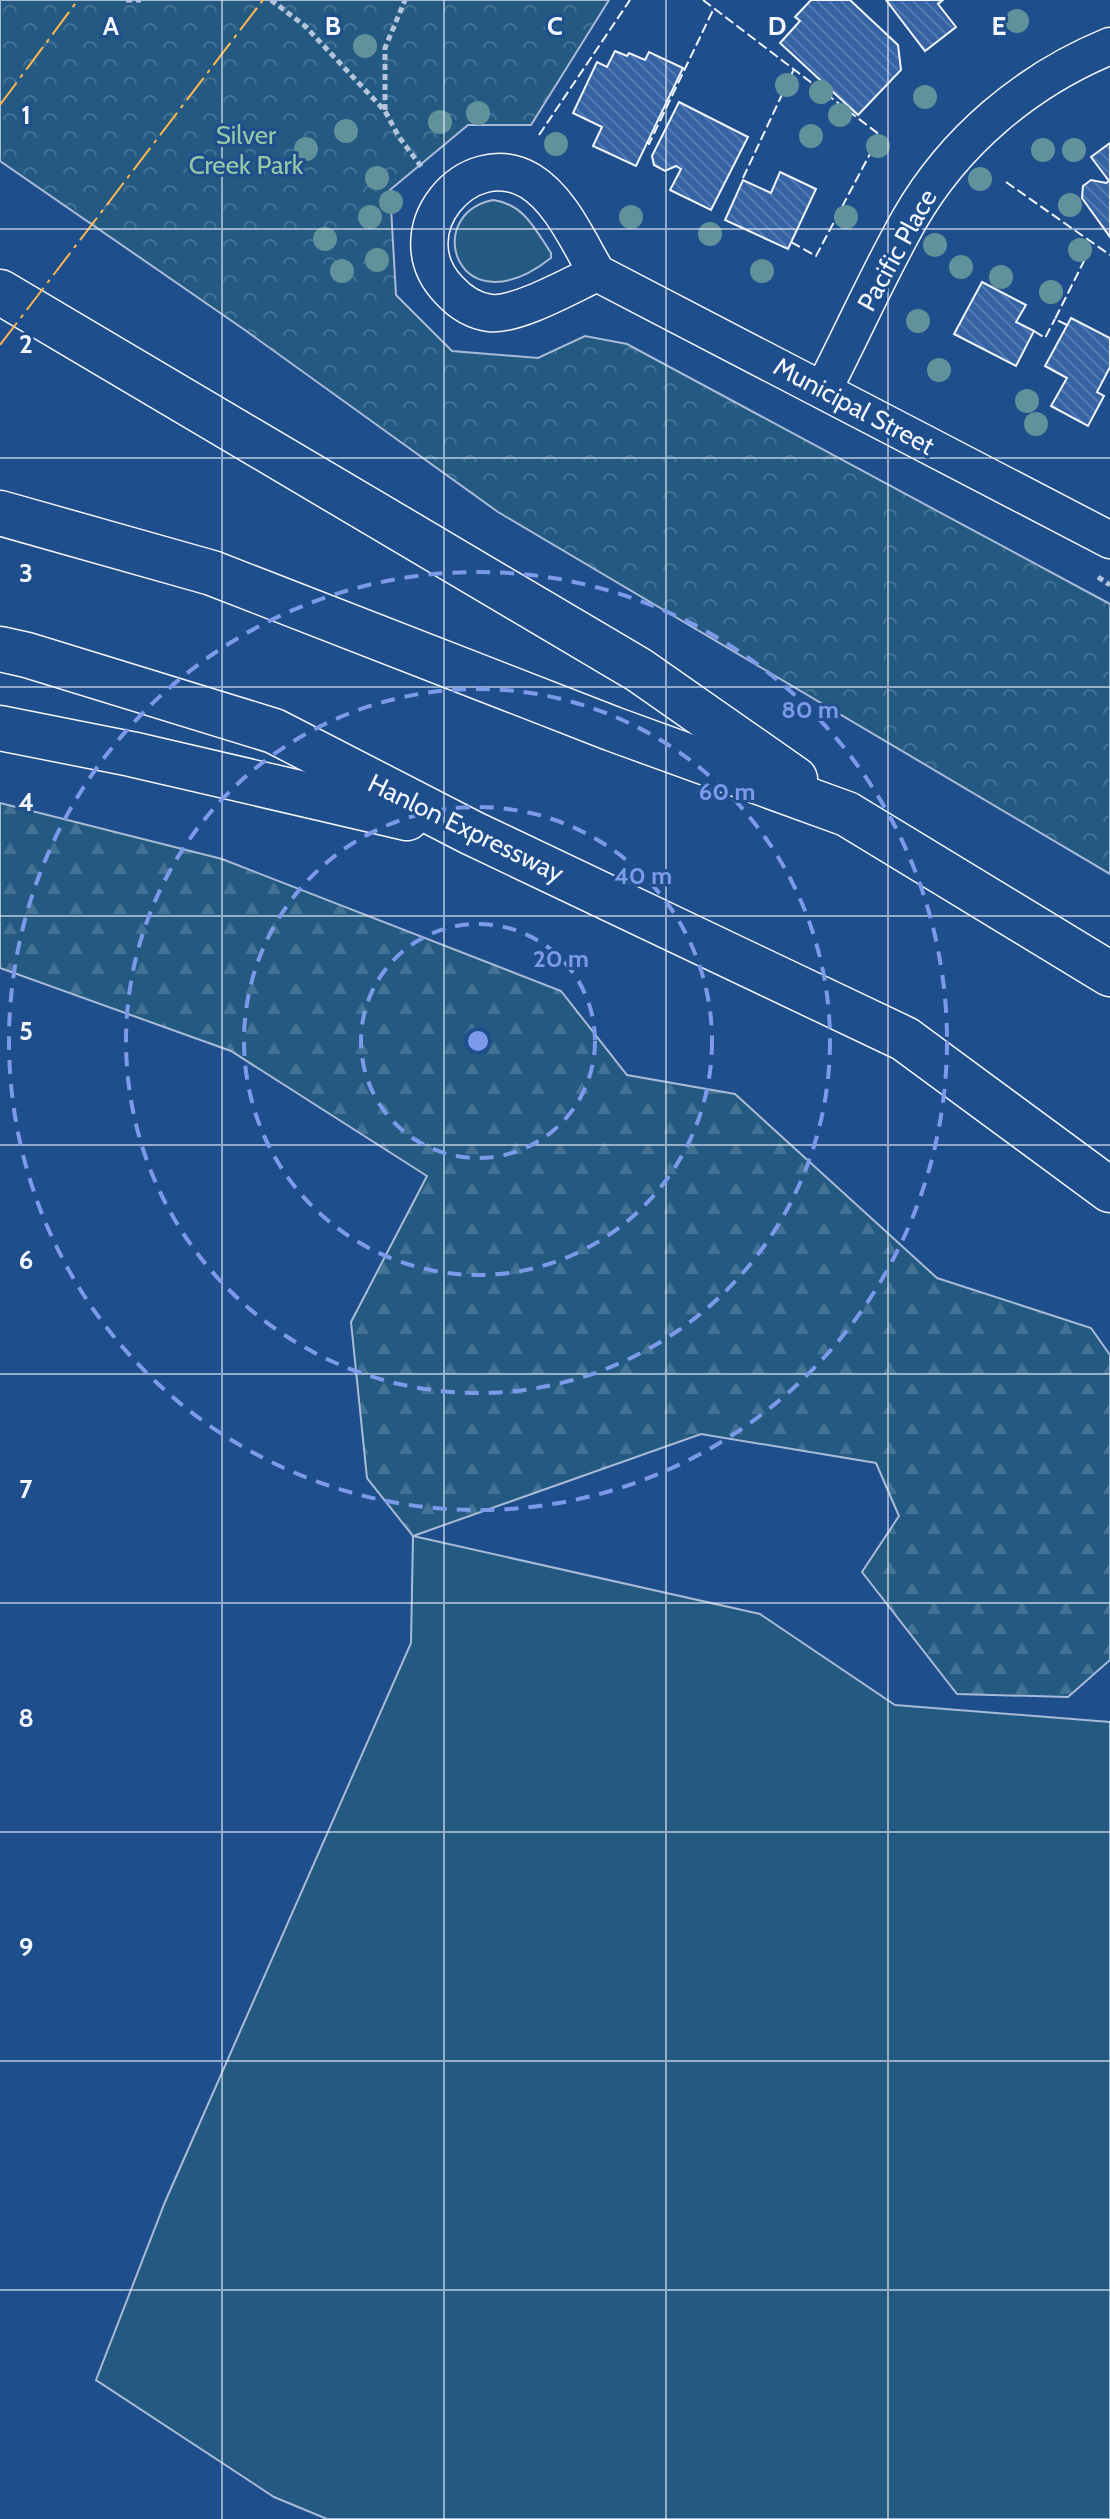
<svg xmlns="http://www.w3.org/2000/svg" width="1110" height="2519" font-family="Cabin,sans-serif">
	<defs>
		<pattern id="forest-firs" width="22" height="20" patternUnits="userSpaceOnUse" patternTransform="scale(2)"><rect width="22" height="20" fill="#245a82"/><path d="M5 1l3.5 6h-7zM16 11l3.5 6h-7z" fill="#447295"/></pattern>
		<pattern id="park-crowns" width="20" height="18" patternUnits="userSpaceOnUse" patternTransform="scale(2)"><rect width="20" height="18" fill="#245a82"/><path d="M2 6a3 3 0 1 1 6 0M12 15a3 3 0 1 1 6 0" fill="none" stroke="#447295"/></pattern>
		<pattern id="building-back-hatch" width="6" height="6" patternUnits="userSpaceOnUse" patternTransform="scale(2)"><rect width="6" height="6" fill="#3563a3"/><path d="M-1 5l2 2M0 0l6 6M5-1l2 2" fill="none" stroke="#537ab1"/></pattern>
	</defs>
	<rect width="100%" height="100%" fill="#1f4e8c"/>
	<g fill="#245a82" stroke="#a8bbd7" stroke-width="2">
		<path d="M493,200C524,204 535,229 551,253V258C458,331 420,215 493,200Z"/>
		<polygon points="413,1536 760,1614 895,1705 1110,1722 1110,2519 327,2519 274,2497 96,2380 165,2202 411,1643"/>
	</g>
	<polygon fill="url(#forest-firs)" stroke="#a8bbd7" stroke-width="2" points="0,803 222,859 561,991 627,1075 735,1094 937,1278 1091,1328 1110,1355 1110,1660 1068,1697 957,1694 862,1572 899,1516 876,1463 701,1434 413,1536 367,1478 351,1322 427,1176 231,1051 0,968"/>
	<polygon fill="url(#park-crowns)" stroke="#a8bbd7" stroke-width="2" points="0,0 609,0 531,125 468,125 390,190 396,295 452,351 538,358 585,336 627,344 1110,604 1110,874 498,512 242,328 0,161"/>
	<g fill="url(#building-back-hatch)" stroke="#f2f6ff" stroke-width="2">
		<polygon points="811,0 850,0 898,45 901,70 858,115 780,43 800,21 795,17"/>
		<polygon points="886,0 943,0 938,4 956,27 925,51"/>
		<polygon points="615,51 627,56 629,53 645,60 649,52 683,68 636,166 593,146 602,127 573,113 597,62 607,67"/>
		<polygon points="679,102 748,137 711,210 670,190 681,169 676,166 665,171 654,165 652,156"/>
		<polygon points="1110,143 1110,237 1082,198 1083,186 1091,180 1106,183 1109,181 1091,157"/>
		<polygon points="780,172 816,189 788,249 725,220 743,180 771,193"/>
		<polygon points="982,282 1026,305 1016,322 1034,331 1016,366 954,334"/>
		<polygon points="1071,318 1110,338 1110,367 1097,392 1104,396 1088,426 1051,406 1067,378 1045,366"/>
	</g>
	<g fill="none" stroke-linecap="round" stroke-linejoin="round">
		<defs>
			<g id="minor">
				<path d="M597,273C571,285 517,316 490,313C473,311 460,302 449,290C393,232 468,144 530,181C561,200 579,243 597,273L1110,540"/>
				<path d="M823,390C852,334 878,275 909,220C954,141 1027,80 1110,46"/>
			</g>
			<g id="trunk">
				<polyline points="0,292 639,670 795,779"/>
				<polyline points="0,513 212,573 613,729 847,814 1110,974"/>
				<polyline points="0,649 27,655 274,731 472,833 905,1039 1110,1190"/>
				<polyline points="0,728 131,754 407,818"/>
			</g>
		</defs>
		<use href="#minor" stroke="#f2f6ff" stroke-width="39"/>
		<use href="#trunk" stroke="#f2f6ff" stroke-width="47"/>
		<g stroke="#b3c4dc" stroke-width="5" stroke-dasharray="6 4" stroke-linecap="butt">
			<polyline points="126,0 141,0"/>
			<polyline points="271,0 305,26 385,111 399,137 423,169"/>
			<polyline points="385,110 385,48 405,0"/>
			<polyline points="1098,577 1110,585"/>
		</g>
		<use href="#minor" stroke="#1f4e8c" stroke-width="36"/>
		<use href="#trunk" stroke="#1f4e8c" stroke-width="44"/>
		<g stroke="#f2f6ff" stroke-width="2" stroke-dasharray="10 4" stroke-linecap="butt">
			<polyline points="703,0 880,135 816,256 791,242"/>
			<polyline points="539,135 630,0"/>
			<polyline points="647,142 649,144 714,8"/>
			<polyline points="743,178 794,69"/>
			<polyline points="1006,182 1110,255"/>
			<polyline points="1067,325 1055,319 1093,243"/>
			<polyline points="1034,331 1045,338 1055,319"/>
		</g>
		<g stroke="#ffb74d" stroke-width="2" stroke-dasharray="28 6 4 6" stroke-linecap="butt">
			<polyline points="0,105 78,0"/>
			<polyline points="0,345 263,0"/>
		</g>
	</g>
	<g fill="#61919a">
		<circle cx="1017" cy="21" r="12"/>
		<circle cx="365" cy="46" r="12"/>
		<circle cx="787" cy="85" r="12"/>
		<circle cx="821" cy="92" r="12"/>
		<circle cx="925" cy="97" r="12"/>
		<circle cx="478" cy="113" r="12"/>
		<circle cx="840" cy="115" r="12"/>
		<circle cx="440" cy="122" r="12"/>
		<circle cx="346" cy="131" r="12"/>
		<circle cx="811" cy="136" r="12"/>
		<circle cx="556" cy="144" r="12"/>
		<circle cx="878" cy="146" r="12"/>
		<circle cx="306" cy="149" r="12"/>
		<circle cx="1043" cy="150" r="12"/>
		<circle cx="1074" cy="150" r="12"/>
		<circle cx="377" cy="178" r="12"/>
		<circle cx="980" cy="179" r="12"/>
		<circle cx="391" cy="202" r="12"/>
		<circle cx="1070" cy="205" r="12"/>
		<circle cx="370" cy="217" r="12"/>
		<circle cx="631" cy="217" r="12"/>
		<circle cx="846" cy="217" r="12"/>
		<circle cx="710" cy="234" r="12"/>
		<circle cx="325" cy="239" r="12"/>
		<circle cx="935" cy="245" r="12"/>
		<circle cx="1080" cy="250" r="12"/>
		<circle cx="377" cy="260" r="12"/>
		<circle cx="961" cy="267" r="12"/>
		<circle cx="342" cy="271" r="12"/>
		<circle cx="762" cy="271" r="12"/>
		<circle cx="1001" cy="277" r="12"/>
		<circle cx="1051" cy="292" r="12"/>
		<circle cx="918" cy="321" r="12"/>
		<circle cx="939" cy="370" r="12"/>
		<circle cx="1027" cy="401" r="12"/>
		<circle cx="1036" cy="424" r="12"/>
	</g>
	<path fill="none" stroke="#f2f6ff" stroke-width="2" stroke-opacity="0.55" d="M222,0V2519M444,0V2519M666,0V2519M888,0V2519M0,229H1110M0,458H1110M0,687H1110M0,916H1110M0,1145H1110M0,1374H1110M0,1603H1110M0,1832H1110M0,2061H1110M0,2290H1110"/>
	<g fill="none" stroke="#7d9aea" stroke-width="4" stroke-dasharray="14 10">
		<circle cx="478" cy="1041" r="117"/>
		<circle cx="478" cy="1041" r="234"/>
		<circle cx="478" cy="1041" r="352"/>
		<circle cx="478" cy="1041" r="469"/>
	</g>
	<g text-anchor="middle" dominant-baseline="central" stroke-width="6" stroke-linejoin="round" paint-order="stroke">
		<g font-size="26" fill="#97c8a6" stroke="#1f4e8c">
			<text x="246" y="135">Silver<tspan x="246" dy="30">Creek Park</tspan></text>
		</g>
		<g font-size="26" fill="#f2f6ff" stroke="#1f4e8c">
			<text transform="translate(897 250) rotate(-61)">Pacific Place</text>
			<text transform="translate(854 406) rotate(28)">Municipal Street</text>
			<text transform="translate(466 828) rotate(26)">Hanlon Expressway</text>
		</g>
	</g>
	<g font-size="26" text-anchor="middle" font-weight="bold" fill="#f2f6ff" stroke="#1f4e8c" stroke-width="6" stroke-linejoin="round" paint-order="stroke">
		<text x="111" y="35">A</text>
		<text x="333" y="35">B</text>
		<text x="555" y="35">C</text>
		<text x="777" y="35">D</text>
		<text x="999" y="35">E</text>
		<text x="26" y="124">1</text>
		<text x="26" y="353">2</text>
		<text x="26" y="582">3</text>
		<text x="26" y="811">4</text>
		<text x="26" y="1040">5</text>
		<text x="26" y="1269">6</text>
		<text x="26" y="1498">7</text>
		<text x="26" y="1727">8</text>
		<text x="26" y="1956">9</text>
	</g>
	<circle cx="478" cy="1041" r="12" fill="#7d9aea" stroke="#1f4e8c" stroke-width="4"/>
	<g font-size="24" text-anchor="middle" font-weight="bold" fill="#7d9aea" stroke="#1f4e8c" stroke-width="6" stroke-linejoin="round" paint-order="stroke">
		<text x="810" y="718">80 m</text>
		<text x="727" y="800">60 m</text>
		<text x="643" y="884">40 m</text>
		<text x="561" y="967">20 m</text>
	</g>
</svg>
